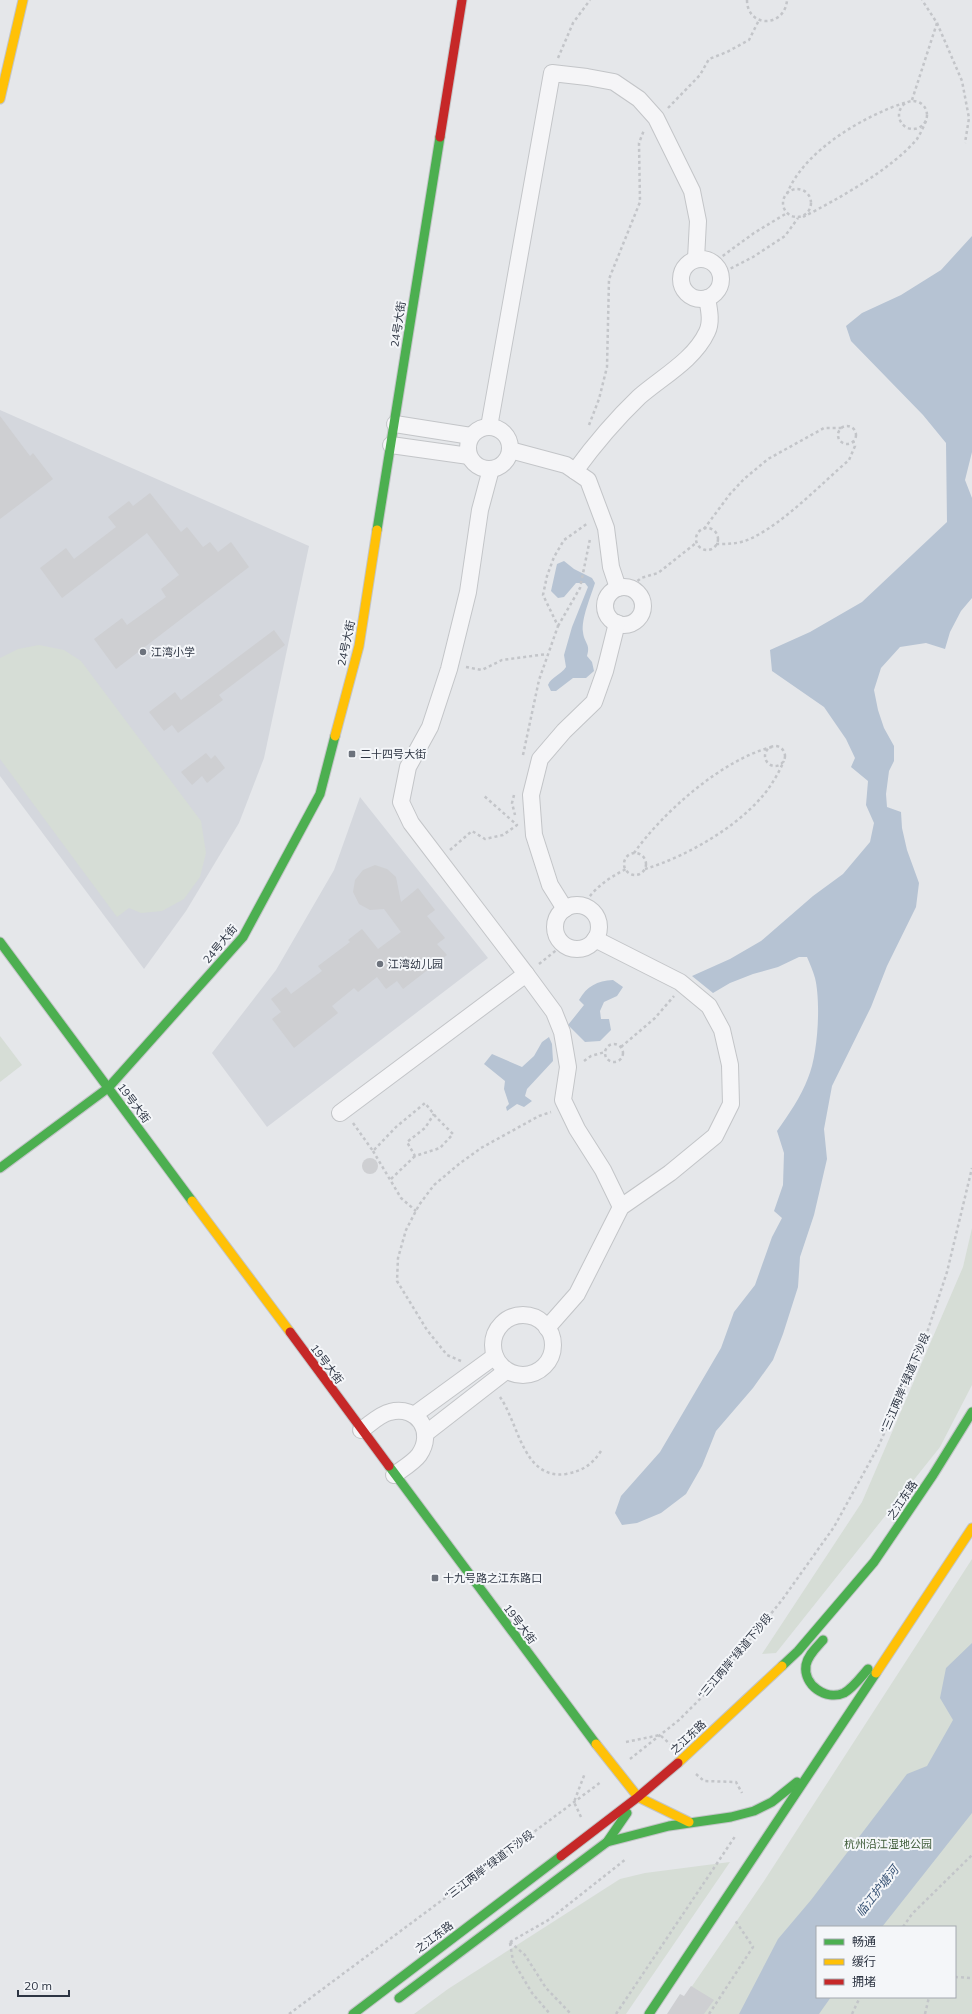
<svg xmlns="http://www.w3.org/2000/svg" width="972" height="2014" font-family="Mulish,'Noto Sans SC',sans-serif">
	<rect width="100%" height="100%" fill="#e5e7ea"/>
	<g fill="#d4d7dd">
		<polygon points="0,410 309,546 264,758 239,823 186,911 144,969 0,776"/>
		<polygon points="360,797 488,958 267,1127 212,1053 276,970 334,870"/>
	</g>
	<g fill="#d6ddd6" fill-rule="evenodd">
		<polygon points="39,645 64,650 81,661 201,821 206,853 200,877 184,899 162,911 141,913 129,908 117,917 0,759 0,658 18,649"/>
		<polygon points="0,1036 22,1065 0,1082"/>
		<polygon points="972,1228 972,1385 940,1447 776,1653 762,1654 862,1502 963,1267"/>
		<path d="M972,1559V2014H673L764,1881ZM817,1927H955V1997H817Z"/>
		<polygon points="730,1862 626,2014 414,2014 448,1989 620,1879 645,1873"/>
	</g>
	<g fill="#b6c3d3">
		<path d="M972,236V452L965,480L972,498V598L961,611L950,632L945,649L926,643L900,647L881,668L874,690L878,710L884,728L894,746V761L889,771L886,794L887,807L901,812L902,828L907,850L919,883L916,907L887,966L871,1007L832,1086L824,1129L827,1159L814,1215L800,1257L798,1287L783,1334L773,1360L753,1388L716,1431L702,1466L686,1494L661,1513L637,1523L622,1525L615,1513L621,1496L660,1452L721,1348L734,1312L755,1285L772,1237L782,1218L774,1211L783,1185L784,1153L777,1131C788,1115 801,1097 808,1078C818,1055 821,1002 815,978C813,971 810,964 807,957H799L778,967L753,974L730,983L713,993L692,976L730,959L761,941L813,896L843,874L870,842L874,823L866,805L868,781L851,767L855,758L846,739L824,707L772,671L770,650L810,632L862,602L947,522L946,443L923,415L851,341L846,326L862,313L901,295L941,270Z"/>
		<path d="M564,561L574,569L592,578L595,583C591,596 581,619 583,632C584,643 591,644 587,656L592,662L594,671L586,678H573L556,691H551L548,685C551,677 561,675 566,667L564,655L572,627L588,587L585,583H576L564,597L558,598L551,591L557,564Z"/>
		<path d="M613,980L623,987L617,996L604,1002L600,1011L601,1019H609L611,1030L600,1041L585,1042L568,1025L584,1005L579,1000C587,986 597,981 613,980Z"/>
		<polygon points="549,1037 552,1044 553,1061 527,1089 525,1096 532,1101 524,1107 517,1104 507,1111 506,1107 509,1104 504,1089 505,1081 484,1064 492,1054 522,1067 534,1056 542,1042"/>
		<polygon points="972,1643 972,1813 882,1927 817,1927 817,1997 831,1997 819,2014 739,2014 778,1939 811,1900 907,1774 927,1766 953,1720 940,1698 946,1668"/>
	</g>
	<g fill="#cecfd2">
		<polygon points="0,416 30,456 33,453 53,479 0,519"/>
		<polygon points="150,493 181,532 187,527 203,547 210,542 218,552 231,542 249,567 116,669 94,639 122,618 127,625 166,597 161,589 179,575 147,533 62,598 40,568 66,548 74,559 116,527 108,517 129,501 133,506"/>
		<polygon points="274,630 285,645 219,695 223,700 178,733 172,725 164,731 149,712 175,692 181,700"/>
		<polygon points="206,753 211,759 215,755 225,768 207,783 202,776 192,785 181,772"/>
		<polygon points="375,865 387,869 396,877 401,902 418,888 435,910 427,916 445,938 437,944 447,955 403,989 397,981 386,989 377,977 358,992 354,988 332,1006 338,1013 294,1048 272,1019 281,1012 271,999 286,987 291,994 322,971 318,966 350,942 348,940 362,929 378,949 401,932 384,909 370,910 359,904 353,892 355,880 363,870"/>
		<circle cx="370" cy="1166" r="8"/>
		<polygon points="691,1986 714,2000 704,2014 667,2014 680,1994 684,1996"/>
	</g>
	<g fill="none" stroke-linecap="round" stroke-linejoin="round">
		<defs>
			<g id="street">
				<circle cx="701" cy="279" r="20"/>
				<polyline points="395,424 471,436"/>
				<polyline points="489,427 552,73 587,77 614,82 639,99 656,118 692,191 698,221 696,259"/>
				<circle cx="489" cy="448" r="21"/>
				<polyline points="391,445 469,456"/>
				<polyline points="510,450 566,465 588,480 606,528 611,567 618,588"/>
				<polyline points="491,469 480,510 468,592 449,669 430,727 408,767 401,802 411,823 526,974"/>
				<path d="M575,471C594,445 615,420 639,397C662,377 694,360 707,332C712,322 709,309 707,298"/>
				<circle cx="624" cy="606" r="19"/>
				<circle cx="577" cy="927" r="22"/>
				<polyline points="565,909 550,885 534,835 531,795 540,759 564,731 594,702 605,671 617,623"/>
				<polyline points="340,1113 526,974 554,1012 562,1032 568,1067 563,1100 577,1129 603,1170 621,1207"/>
				<circle cx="523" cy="1345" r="30"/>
				<polyline points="547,1328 577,1294 621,1207 670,1173 715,1136 731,1104 730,1065 722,1030 709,1006 680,982 595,939"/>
				<polyline points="414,1415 495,1356"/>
				<path d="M361,1430C369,1425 380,1414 390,1412C418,1405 435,1432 419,1455C413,1463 402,1469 394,1475"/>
				<polyline points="425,1434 506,1371"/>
			</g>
			<g id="fast">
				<polyline points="377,530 440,137"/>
				<polyline points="0,942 192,1201"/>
				<polyline points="0,1168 108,1088 243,937 320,794 335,736"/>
				<polyline points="389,1466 596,1744"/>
				<path d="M823,1640C816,1648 808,1655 806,1665C803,1685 826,1701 844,1693C853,1688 861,1677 868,1669"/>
				<polyline points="782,1666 798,1651 874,1562 933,1475 972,1412"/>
				<polyline points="607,1842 669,1826 731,1817 754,1811 772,1802 797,1782"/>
				<polyline points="399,1998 607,1842 627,1813"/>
				<polyline points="353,2014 561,1856"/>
				<polyline points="649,2014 876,1673"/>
			</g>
			<g id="slow">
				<polyline points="0,99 23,0"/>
				<polyline points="335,736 359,646 377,530"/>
				<polyline points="192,1201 290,1332"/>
				<polyline points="876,1673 972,1528"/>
				<polyline points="596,1744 638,1797 689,1822"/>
				<polyline points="678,1763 782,1666"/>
			</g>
			<g id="jam">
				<polyline points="440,137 462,0"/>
				<polyline points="290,1332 389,1466"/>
				<polyline points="561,1856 638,1797 678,1763"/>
			</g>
		</defs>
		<use href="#street" stroke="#c3c5c8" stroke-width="18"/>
		<use href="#fast" stroke="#c3c5c8" stroke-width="11"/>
		<use href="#slow" stroke="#c3c5c8" stroke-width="11"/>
		<use href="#jam" stroke="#c3c5c8" stroke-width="11"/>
		<g stroke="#c3c5c9" stroke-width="2.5" stroke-dasharray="3 3" stroke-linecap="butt">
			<path d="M747,0C747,28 785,28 787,0"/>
			<polyline points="937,23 962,81 969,118 965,143"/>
			<polyline points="558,58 573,23 590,0"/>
			<polyline points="912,100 937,23 922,0"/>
			<circle cx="913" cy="115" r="14"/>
			<polyline points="668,108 700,75 709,59 727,52 749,40 759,20"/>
			<circle cx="797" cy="203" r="14"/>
			<path d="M787,194C803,151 865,115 907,102"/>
			<path d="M803,217C838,199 892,169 917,139C921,133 924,125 927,119"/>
			<polyline points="713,263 754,233 787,213"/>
			<polyline points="720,274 753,257 785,236 798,218"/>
			<polyline points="589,425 599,399 607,367 609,279 640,202 639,143 644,130"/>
			<circle cx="847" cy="435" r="9"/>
			<circle cx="707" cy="539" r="11"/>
			<polyline points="704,529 730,494 744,479 768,459 824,428 842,428"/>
			<path d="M716,544C729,544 740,544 752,538C785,522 821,484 849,460L855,446L853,441"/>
			<polyline points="633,585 641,578 658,573 696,543"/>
			<polyline points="558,626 580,588 590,539"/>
			<polyline points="466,667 482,670 502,660 547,654"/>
			<circle cx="775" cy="756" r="10"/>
			<polyline points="523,755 539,680 558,626 543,595 547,576 554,557 564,540 588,523"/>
			<polyline points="514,795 512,803 515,815"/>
			<polyline points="450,850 472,831 485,839 503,835 517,825 483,795"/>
			<circle cx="635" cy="864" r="11"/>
			<path d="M634,853C663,812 723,759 772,747"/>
			<path d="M645,869C689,856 751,820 774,780C778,774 781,767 784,761"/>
			<path d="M583,906C594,888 607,879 626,869"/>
			<polyline points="539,964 564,944"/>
			<circle cx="614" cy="1053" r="9"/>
			<polyline points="621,1047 655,1018 674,996"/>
			<polyline points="584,1061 591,1056 605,1052"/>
			<polyline points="353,1123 373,1151 396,1127 425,1103 436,1117 453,1134 440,1148 415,1156 407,1142 425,1128 434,1114"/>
			<polyline points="373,1151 401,1198 416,1211"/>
			<polyline points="391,1179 415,1156"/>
			<polyline points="461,1361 447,1355 427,1330 397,1281 398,1258 406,1230 419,1205 434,1185 459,1164 481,1148 539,1116 551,1112"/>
			<path d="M500,1397C519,1424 523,1480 566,1474C582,1471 592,1465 601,1451"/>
			<polyline points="626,1742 660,1735 670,1744"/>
			<polyline points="630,1759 679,1720 712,1687 782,1600 834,1527 878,1447 921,1351 947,1272 972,1168"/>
			<polyline points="696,1774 704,1781 736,1782 742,1793"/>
			<polyline points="581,1817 574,1802 585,1773"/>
			<polyline points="903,1927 912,1914 972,1855"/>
			<polyline points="510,1942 550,1919 626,1859"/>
			<polyline points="510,1942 525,1955 546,1988 571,2014"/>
			<polyline points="510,1943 513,1961 532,1993 550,2014"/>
			<polyline points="955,1977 972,1978"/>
			<polyline points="289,2014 601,1782"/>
			<polyline points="616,2014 736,1835"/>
			<polyline points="709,2014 753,1947 735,1920"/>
			<polyline points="852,2014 860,1997"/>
			<polyline points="925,2014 929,1997"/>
		</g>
		<use href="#street" stroke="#f5f5f7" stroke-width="16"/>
		<use href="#fast" stroke="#4caf50" stroke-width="9"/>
		<use href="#slow" stroke="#ffc107" stroke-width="9"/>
		<use href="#jam" stroke="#c62828" stroke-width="9"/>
	</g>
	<g fill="#6d737d" stroke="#f4f6f9" stroke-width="1.5">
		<circle cx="143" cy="652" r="4"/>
		<rect x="348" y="750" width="8" height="8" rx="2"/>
		<circle cx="380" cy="964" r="4"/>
		<rect x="431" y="1574" width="8" height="8" rx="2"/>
	</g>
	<g text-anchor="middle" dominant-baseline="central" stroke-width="4" stroke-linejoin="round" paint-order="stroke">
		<g font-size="11" fill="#2d3543" stroke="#f4f6f9">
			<text transform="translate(398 324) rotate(-81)">24号大街</text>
			<text transform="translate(346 643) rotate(-78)">24号大街</text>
			<text transform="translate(220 944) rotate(-50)">24号大街</text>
			<text transform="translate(134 1103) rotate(53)">19号大街</text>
			<text transform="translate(327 1364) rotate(53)">19号大街</text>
			<text transform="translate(905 1383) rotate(-67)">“三江两岸”绿道下沙段</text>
			<text transform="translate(902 1500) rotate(-56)">之江东路</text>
			<text transform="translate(520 1624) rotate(53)">19号大街</text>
			<text transform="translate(735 1656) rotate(-50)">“三江两岸”绿道下沙段</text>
			<text transform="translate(688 1737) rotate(-43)">之江东路</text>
			<text transform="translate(489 1865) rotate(-37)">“三江两岸”绿道下沙段</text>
			<text transform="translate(434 1937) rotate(-37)">之江东路</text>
		</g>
		<g font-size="11" fill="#2d3543" stroke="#f4f6f9" text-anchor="start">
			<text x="151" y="652">江湾小学</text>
			<text x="360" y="754">二十四号大街</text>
			<text x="388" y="964">江湾幼儿园</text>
			<text x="443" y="1578">十九号路之江东路口</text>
		</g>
		<g font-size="11" fill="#415e3b" stroke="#f4f6f9">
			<text x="888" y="1844">杭州沿江湿地公园</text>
		</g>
		<g font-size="12" font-style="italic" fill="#385375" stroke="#f4f6f9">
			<text transform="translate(877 1891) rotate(-52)">临江护塘河</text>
		</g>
	</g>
	<rect x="816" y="1926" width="140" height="72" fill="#f4f6f9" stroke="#a4a9b0"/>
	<rect x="824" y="1939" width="20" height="6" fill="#4caf50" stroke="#a4a9b0"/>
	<text x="852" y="1946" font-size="12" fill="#2d3543">畅通</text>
	<rect x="824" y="1959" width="20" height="6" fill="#ffc107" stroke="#a4a9b0"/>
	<text x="852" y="1966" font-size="12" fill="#2d3543">缓行</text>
	<rect x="824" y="1979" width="20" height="6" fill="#c62828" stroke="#a4a9b0"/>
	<text x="852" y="1986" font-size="12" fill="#2d3543">拥堵</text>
	<path d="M18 1990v6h51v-6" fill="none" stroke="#2d3543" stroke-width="2"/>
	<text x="24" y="1990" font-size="12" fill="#2d3543" stroke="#f4f6f9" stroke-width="3" paint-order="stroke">20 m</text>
</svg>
